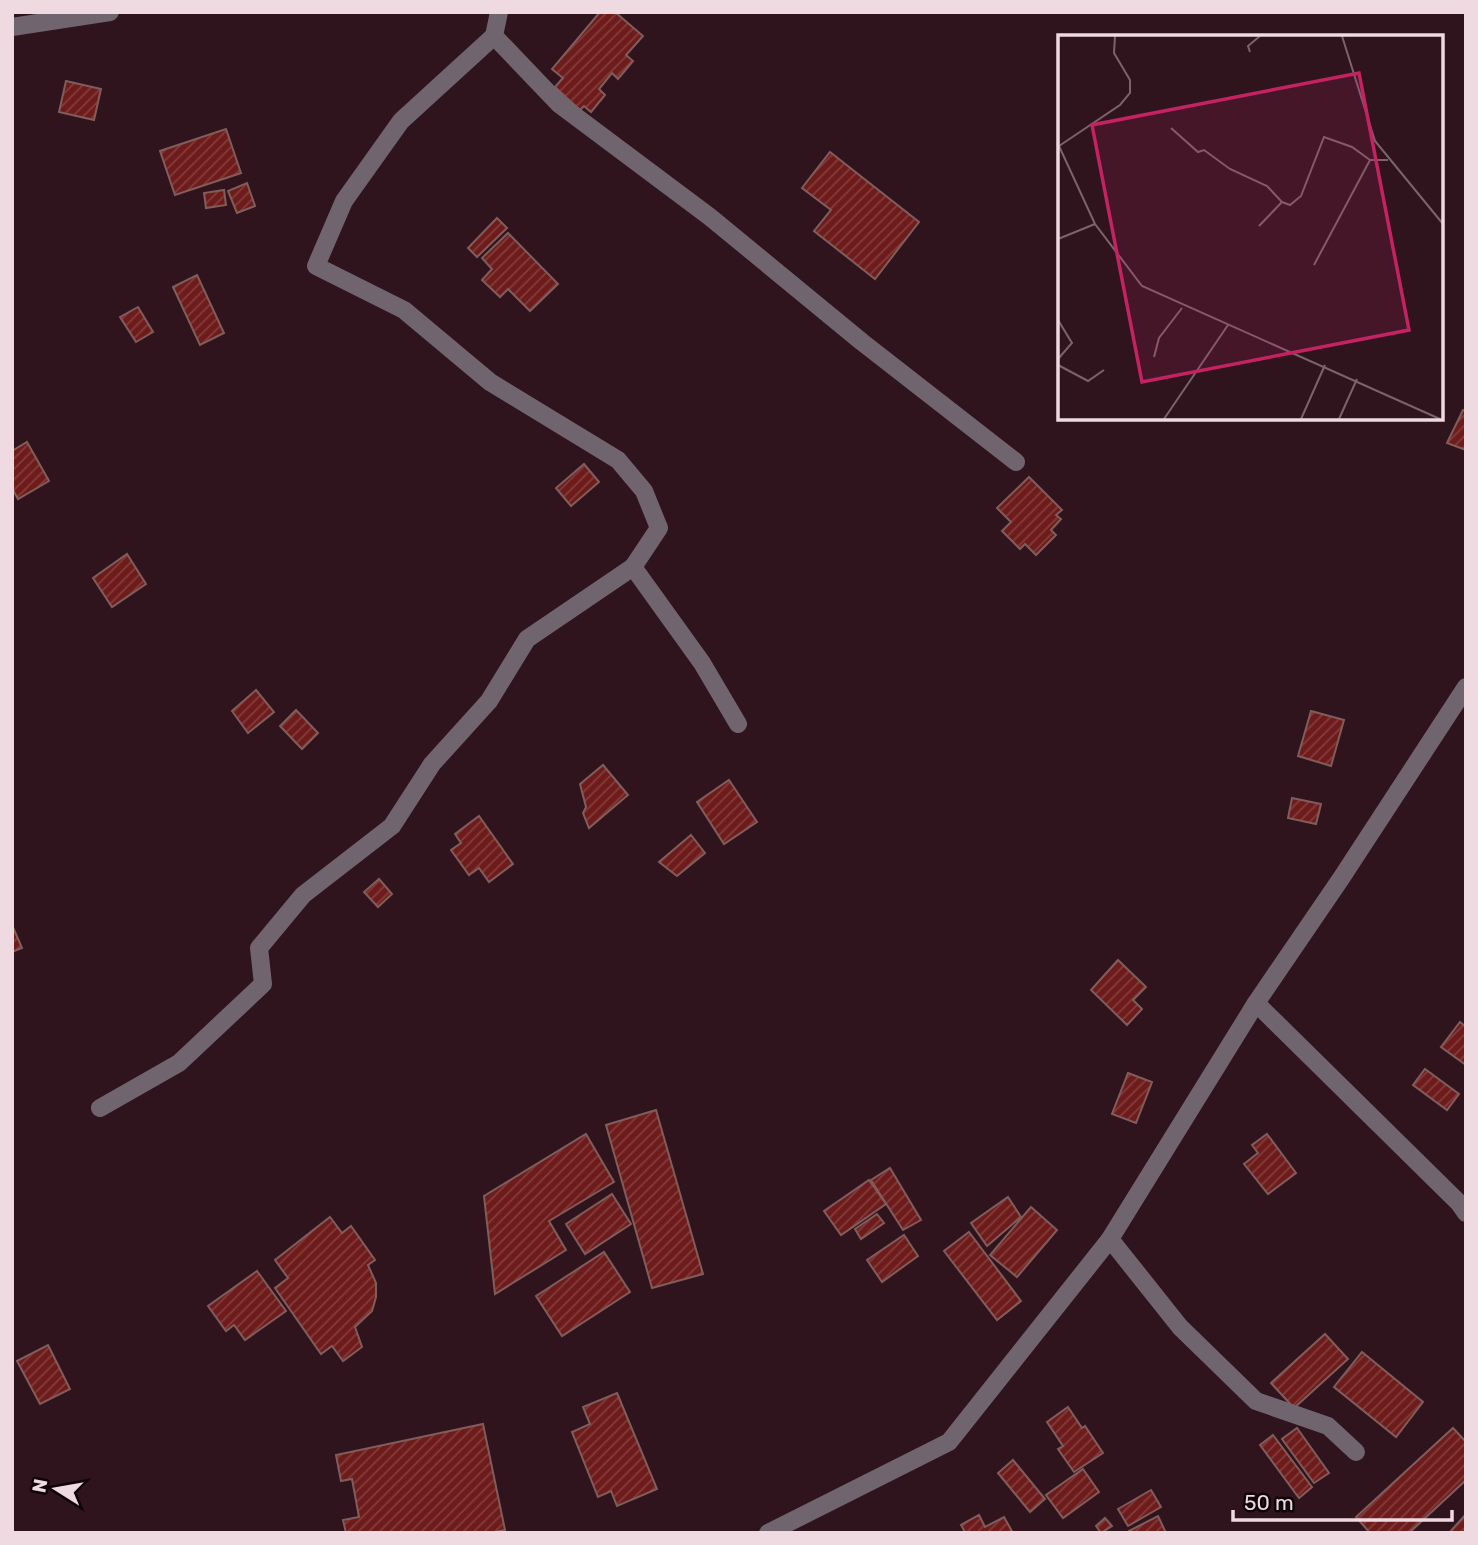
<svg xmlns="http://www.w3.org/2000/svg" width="1478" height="1545" font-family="Rubik,sans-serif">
	<defs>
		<pattern id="building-hatch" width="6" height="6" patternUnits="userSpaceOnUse" patternTransform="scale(1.75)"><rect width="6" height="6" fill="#6e1b1b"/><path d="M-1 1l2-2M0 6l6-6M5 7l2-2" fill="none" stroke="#833c3c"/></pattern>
	</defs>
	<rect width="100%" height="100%" fill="#2f141e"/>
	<g fill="url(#building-hatch)" stroke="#805d5a" stroke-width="2">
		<polygon points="600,12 615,12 643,36 626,55 633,61 618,79 612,73 599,89 605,95 591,112 584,106 580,110 555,87 563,78 552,69"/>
		<polygon points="66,81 101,89 94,120 59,112"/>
		<polygon points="226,129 241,173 175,195 160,151"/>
		<polygon points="830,152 919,222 875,279 814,231 831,210 802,188"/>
		<polygon points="247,183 255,206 237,213 228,191"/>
		<polygon points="224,190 226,205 206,208 204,193"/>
		<polygon points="497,218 507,228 477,257 468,248"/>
		<polygon points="508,233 558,284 530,311 508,289 500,297 482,280 492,269 482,258"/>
		<polygon points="197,275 224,333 200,345 173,287"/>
		<polygon points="138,307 153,332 136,342 120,317"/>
		<polygon points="1463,410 1466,411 1466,450 1447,443"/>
		<polygon points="27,442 49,481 18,499 12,488 12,451"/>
		<polygon points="584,464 599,482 571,506 556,488"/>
		<polygon points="1029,477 1062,510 1056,515 1061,519 1051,530 1056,535 1036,555 1025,544 1020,549 1002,531 1011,522 997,508"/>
		<polygon points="127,554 146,584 112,607 93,578"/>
		<polygon points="256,690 274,712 248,733 232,711"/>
		<polygon points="296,710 318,733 302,749 280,726"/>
		<polygon points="1311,711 1344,720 1331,766 1298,756"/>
		<polygon points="603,765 628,795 589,828 583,813 586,807 580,784"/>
		<polygon points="729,780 757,822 724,844 697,802"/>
		<polygon points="1292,798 1321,804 1316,824 1288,818"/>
		<polygon points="479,816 513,864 489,882 479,868 469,875 451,850 461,843 455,834"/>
		<polygon points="691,835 705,853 677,876 659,862"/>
		<polygon points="379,879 392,894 378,907 364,892"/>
		<polygon points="12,925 22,948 12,952"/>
		<polygon points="1118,960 1146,987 1133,1000 1142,1009 1127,1025 1091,990"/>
		<polygon points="1460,1022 1466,1027 1466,1065 1441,1047"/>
		<polygon points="1425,1069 1459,1094 1447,1110 1413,1085"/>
		<polygon points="1128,1073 1152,1082 1136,1123 1112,1114"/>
		<polygon points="656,1110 703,1274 652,1288 606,1125"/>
		<polygon points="586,1134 614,1182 549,1221 566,1250 495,1294 484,1196"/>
		<polygon points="1267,1134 1296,1173 1268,1194 1244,1164 1258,1153 1252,1145"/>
		<polygon points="890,1168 921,1220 903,1230 871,1180"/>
		<polygon points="869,1180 886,1204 841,1235 824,1211"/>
		<polygon points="612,1194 631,1224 585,1254 566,1224"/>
		<polygon points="1008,1197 1021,1217 987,1246 971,1223"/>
		<polygon points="1031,1207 1057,1230 1017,1277 990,1255"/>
		<polygon points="877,1214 884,1223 861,1239 855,1229"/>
		<polygon points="330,1217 342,1233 351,1226 375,1260 368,1265 376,1283 376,1297 372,1311 355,1327 362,1347 343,1361 332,1346 321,1354 275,1288 288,1278 275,1260"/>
		<polygon points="969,1232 1021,1301 997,1320 944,1251"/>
		<polygon points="904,1235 918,1256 882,1282 867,1260"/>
		<polygon points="604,1252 630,1292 562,1336 536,1296"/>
		<polygon points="257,1271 286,1311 245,1340 234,1325 226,1331 208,1306"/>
		<polygon points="1325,1334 1348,1359 1294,1408 1271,1383"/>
		<polygon points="48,1345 70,1389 40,1404 17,1361"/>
		<polygon points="1362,1352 1423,1402 1396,1437 1334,1387"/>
		<polygon points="617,1393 657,1489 617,1506 611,1491 598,1497 572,1432 590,1424 583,1407"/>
		<polygon points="1068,1407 1082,1428 1085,1426 1103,1453 1074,1472 1058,1449 1063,1446 1047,1422"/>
		<polygon points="483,1424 505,1530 489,1533 346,1533 343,1520 359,1517 352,1479 341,1481 336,1455"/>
		<polygon points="1297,1428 1329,1473 1314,1483 1282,1439"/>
		<polygon points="1453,1428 1466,1442 1466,1480 1409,1533 1370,1533 1356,1517"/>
		<polygon points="1273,1435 1312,1487 1299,1498 1260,1445"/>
		<polygon points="1013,1460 1045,1499 1030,1512 998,1473"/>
		<polygon points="1083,1469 1099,1492 1063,1518 1046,1495"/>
		<polygon points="1151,1490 1161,1507 1128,1526 1118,1509"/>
		<polygon points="1466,1514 1466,1533 1449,1533"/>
		<polygon points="979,1515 985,1527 1004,1517 1013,1533 963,1533 965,1532 961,1525"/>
		<polygon points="1158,1516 1166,1533 1130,1533 1129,1531"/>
		<polygon points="1105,1518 1112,1526 1101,1533 1096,1526"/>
	</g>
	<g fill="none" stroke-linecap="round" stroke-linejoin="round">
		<g stroke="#70656f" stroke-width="18">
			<polyline points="499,12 494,36 559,104 710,217 862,342 1016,462"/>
			<polyline points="12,27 110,12"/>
			<polyline points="494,36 401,121 344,201 316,266 404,310 490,382 618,460 644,491 659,528 633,567 702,663 738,724"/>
			<polyline points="1256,1003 1459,1203 1466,1213"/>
			<polyline points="100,1108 179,1063 263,984 259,948 303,895 392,826 432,764 489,701 527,639 633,567"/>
			<polyline points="1110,1239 1180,1327 1256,1401 1328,1426 1356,1452"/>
			<polyline points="768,1533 949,1442 1110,1239 1256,1003 1342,877 1466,687"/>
		</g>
	</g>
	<g transform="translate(1058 35)">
		<rect width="385" height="385" fill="#2f141e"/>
		<path fill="none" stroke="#7b636c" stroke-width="2" d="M57,1L56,18L72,45V58L62,70L1,111L37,189L84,251L382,384M284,1L317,106L385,189M192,17L190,11L202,1M113,93L140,117L146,115L172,134L209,151L224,167M201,191L224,167L232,170L243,161L266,102L294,112L312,125M0,204L37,189M256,230L312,125H330M0,285L14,308L0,324M96,322L101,303L124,273M0,330L30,346L46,335M106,384L170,290M243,384L267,330M281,384L299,344"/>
		<path fill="#c42262" fill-opacity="0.15" stroke="#c42262" stroke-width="3.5" d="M301,38L351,295L84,347L34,90Z"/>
		<rect width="385" height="385" fill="none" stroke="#eedae0" stroke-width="3.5"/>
	</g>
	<rect width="1478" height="1545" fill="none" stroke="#eedae0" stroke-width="28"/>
	<g transform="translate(56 1489) rotate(281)" stroke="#0f0508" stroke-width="5" paint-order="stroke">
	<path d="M0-5L12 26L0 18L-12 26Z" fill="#eedae0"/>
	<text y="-10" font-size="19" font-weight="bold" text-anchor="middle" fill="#eedae0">N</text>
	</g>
	<path d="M1233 1510v10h219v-10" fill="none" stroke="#eedae0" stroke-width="3.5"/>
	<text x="1244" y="1510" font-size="21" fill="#eedae0" stroke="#0f0508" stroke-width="5" paint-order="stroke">50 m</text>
</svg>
